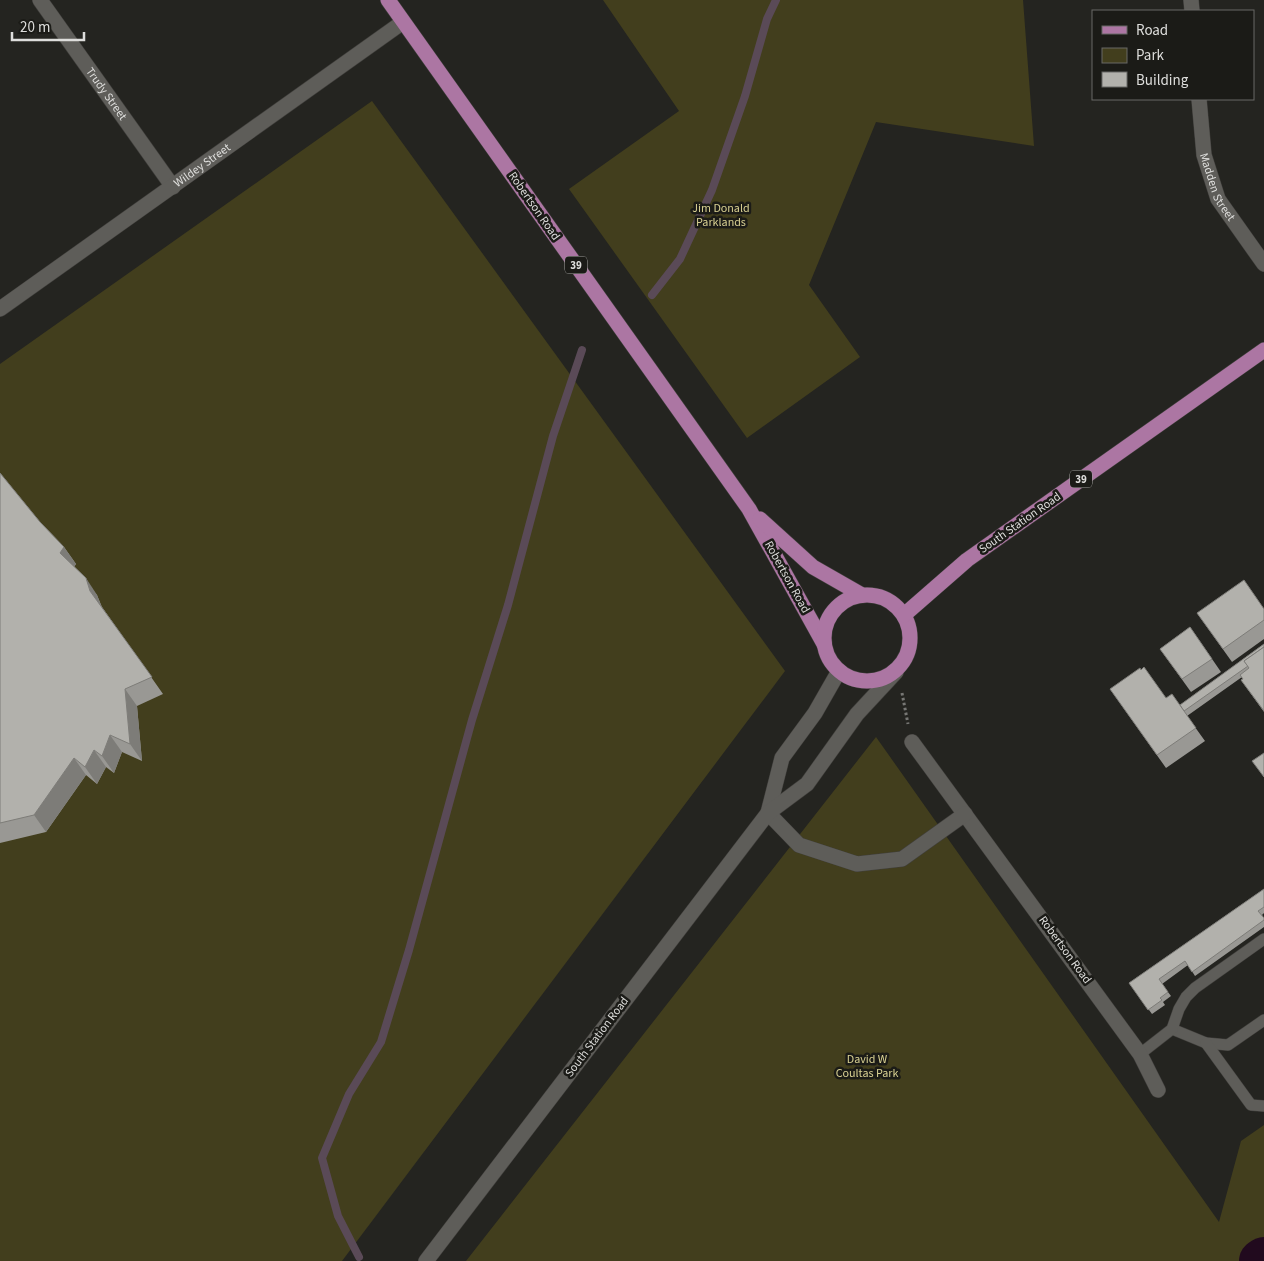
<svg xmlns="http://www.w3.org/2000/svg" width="1264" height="1261" font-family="'Source Sans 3',sans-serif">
	<rect width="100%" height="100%" fill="#242420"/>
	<g fill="#423e1d">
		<polygon points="603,0 1023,0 1034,146 876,122 809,285 860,357 747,438 569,189 679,111"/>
		<polygon points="372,101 785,671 342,1261 0,1261 0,364"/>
		<polygon points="876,737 1219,1222 1241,1141 1264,1125 1264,1261 466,1261"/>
	</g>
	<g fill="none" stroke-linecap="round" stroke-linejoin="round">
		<g stroke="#5a4a57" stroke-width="8">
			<polyline points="652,295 680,259 712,190 745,96 767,19 776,0"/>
			<polyline points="359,1257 338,1216 322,1158 349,1094 381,1042 409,950 472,720 508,605 553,436 582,350"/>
		</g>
		<polyline stroke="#210a1e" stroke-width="44" points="1261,1261 1264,1259"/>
		<defs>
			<g id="lane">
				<polyline points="1172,1029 1206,1043 1228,1045 1264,1020"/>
				<polyline points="1206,1043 1251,1105 1264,1106"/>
				<polyline points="1140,1054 1172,1029 1179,1009 1186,997 1195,988 1264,939"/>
			</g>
			<g id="street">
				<path id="s1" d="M40,0L173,187"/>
				<polyline points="1191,0 1192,11"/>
				<path id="s2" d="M1199,99L1204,155L1218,199L1264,264"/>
				<path id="s3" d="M0,309L403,22"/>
				<polyline points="912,742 1140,1054 1158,1090"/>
				<polyline points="768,813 799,845 857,864 902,859 965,814"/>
			</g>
			<g id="secondary">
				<polyline points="768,813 782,758 815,713 839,671"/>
				<polyline points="426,1261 768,813 807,784 857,714 896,672"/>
			</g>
			<g id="primary">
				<polyline points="388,0 749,509 824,644"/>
				<polyline points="760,519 813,567 862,595"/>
				<circle cx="867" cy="638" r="43"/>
				<polyline points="904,615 967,560 1264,350"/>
			</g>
		</defs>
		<use href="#lane" stroke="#403f3c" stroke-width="12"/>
		<use href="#street" stroke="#403f3c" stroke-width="16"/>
		<use href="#secondary" stroke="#403f3c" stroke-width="16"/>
		<use href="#primary" stroke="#403f3c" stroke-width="16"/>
		<polyline stroke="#777774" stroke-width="3" stroke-dasharray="2.5 2.5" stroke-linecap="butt" points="902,693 908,724"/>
		<use href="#lane" stroke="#5e5d59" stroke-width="11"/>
		<use href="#street" stroke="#5e5d59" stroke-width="15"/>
		<use href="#secondary" stroke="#5e5d59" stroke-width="15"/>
		<use href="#primary" stroke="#ac76a3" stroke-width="15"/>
	</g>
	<g fill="#999894">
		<polygon points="0,473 40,522 64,547 76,564 74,567 97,595 102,607 163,694 137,706 142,761 122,752 114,773 106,767 97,784 86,775 46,832 0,843"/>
		<polygon points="1264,609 1264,639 1232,662 1197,613"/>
		<polygon points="1190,627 1221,672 1191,692 1160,649"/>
		<polygon points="1264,644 1264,712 1241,680 1243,679 1242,677 1187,716 1205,741 1166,768 1110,689 1166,698 1180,705"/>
		<polygon points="1264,889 1264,913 1262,915 1264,918 1264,927 1195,976 1188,965 1162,984 1171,996 1163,1002 1165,1005 1152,1014 1129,983"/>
	</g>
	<g fill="#7d7c78">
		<polygon points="64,547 76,564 72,570 60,553"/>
		<polygon points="86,578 97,595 102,608 90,591"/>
		<polygon points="125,689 137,706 142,761 130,744"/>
		<polygon points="110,735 122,752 114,773 102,756"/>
		<polygon points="94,750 106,767 97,784 85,767"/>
		<polygon points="74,758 86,775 46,832 34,815"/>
	</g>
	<g fill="#b2b1ac" stroke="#7d7c78">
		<polygon points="0,473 40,522 64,547 60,553 86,578 90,591 152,677 125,689 130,744 110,735 102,756 94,750 85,767 74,758 34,815 0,823"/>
		<polygon points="1244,580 1264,609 1264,620 1223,649 1197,613"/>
		<polygon points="1190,627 1212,659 1182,679 1160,649"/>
		<polygon points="1264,644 1264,647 1244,661 1248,666 1184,711 1180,705"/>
		<polygon points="1264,647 1264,711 1241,680 1243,679 1240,675 1249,668 1244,661"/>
		<polygon points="1144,667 1166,698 1172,694 1196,728 1157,755 1110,689 1140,668 1141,670"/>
		<polygon points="1264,753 1264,777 1252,761"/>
		<polygon points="1264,889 1264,907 1258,911 1264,918 1264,920 1192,972 1185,961 1159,979 1168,992 1160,998 1162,1000 1148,1010 1129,983"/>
	</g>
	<g text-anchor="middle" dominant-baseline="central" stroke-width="5" stroke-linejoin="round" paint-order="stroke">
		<g fill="#1b1b17" stroke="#a4a4a1" stroke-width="1">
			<rect x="565" y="256.5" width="22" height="17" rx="4"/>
			<rect x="1070" y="470.5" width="22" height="17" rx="4"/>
		</g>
		<g font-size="11" font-weight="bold" fill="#dededc">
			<text x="576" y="265">39</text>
			<text x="1081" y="479">39</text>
		</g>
		<g font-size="12" fill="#dededc" stroke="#1b1b17">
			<text stroke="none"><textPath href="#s1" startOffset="115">Trudy Street</textPath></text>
			<text stroke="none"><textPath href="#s3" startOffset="248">Wildey Street</textPath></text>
			<text stroke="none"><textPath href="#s2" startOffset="91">Madden Street</textPath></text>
			<text transform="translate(534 206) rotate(55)">Robertson Road</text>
			<text transform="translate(1020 523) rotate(-35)">South Station Road</text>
			<text transform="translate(787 577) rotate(61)">Robertson Road</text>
			<text transform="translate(1065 950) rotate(54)">Robertson Road</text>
			<text transform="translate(597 1037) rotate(-53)">South Station Road</text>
		</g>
		<g font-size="12" fill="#d8d092" stroke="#1b1b17">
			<text x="721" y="208">Jim Donald<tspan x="721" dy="14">Parklands</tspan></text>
			<text x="867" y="1059">David W<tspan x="867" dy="14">Coultas Park</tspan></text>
		</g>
	</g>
	<rect x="1092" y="10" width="162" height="90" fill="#1b1b17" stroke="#696966"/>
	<rect x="1102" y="26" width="25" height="8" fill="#ac76a3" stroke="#696966"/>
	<text x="1136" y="35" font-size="15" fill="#dededc">Road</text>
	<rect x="1102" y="48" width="25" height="15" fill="#423e1d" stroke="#696966"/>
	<text x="1136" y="60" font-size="15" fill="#dededc">Park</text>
	<rect x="1102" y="72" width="25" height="15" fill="#b2b1ac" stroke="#696966"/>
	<text x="1136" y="85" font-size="15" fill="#dededc">Building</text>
	<path d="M12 32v8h72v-8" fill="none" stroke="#dededc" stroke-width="2.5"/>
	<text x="20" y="32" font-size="15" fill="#dededc" stroke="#1b1b17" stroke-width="4" paint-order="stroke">20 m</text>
</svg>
